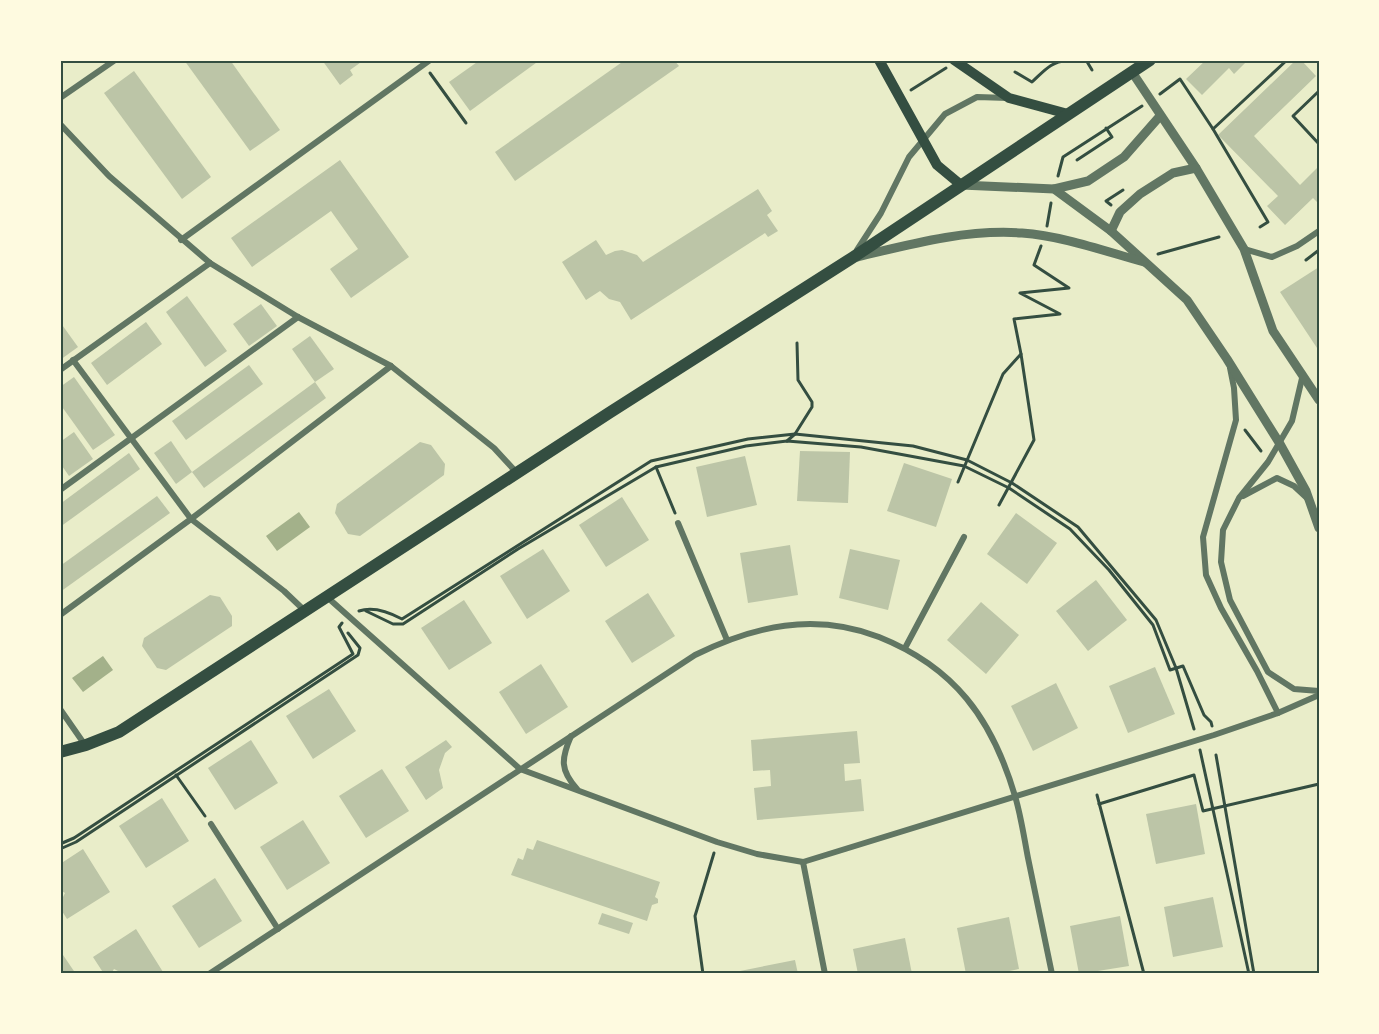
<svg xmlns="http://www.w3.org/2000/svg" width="1379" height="1034" font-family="'Open Sans',sans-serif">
	<rect width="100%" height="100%" fill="#e9edc9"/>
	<g fill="#a3b18a">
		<polygon points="299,512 310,527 277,551 266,536"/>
		<polygon points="103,656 113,670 83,692 72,678"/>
	</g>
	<g fill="#bcc5a7">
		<polygon points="184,60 230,60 280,130 250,151"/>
		<polygon points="322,60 364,60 350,70 353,75 340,85"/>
		<polygon points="480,60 540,60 470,111 449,82"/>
		<polygon points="625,60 674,60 679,66 515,181 495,152"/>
		<polygon points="1206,60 1248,60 1234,74 1229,68 1202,95 1186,79"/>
		<polygon points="1296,60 1301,60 1316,76 1254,136 1300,185 1319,166 1319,201 1317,202 1313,198 1285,225 1267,206 1278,196 1218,135"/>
		<polygon points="134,71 211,177 182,199 104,93"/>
		<polygon points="340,160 409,257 351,298 330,269 358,249 331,211 252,267 231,238"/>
		<polygon points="758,189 772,211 767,215 778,231 768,237 765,233 631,320 620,302 609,299 600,291 586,300 562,262 596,240 606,255 615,251 622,250 637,255 643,262"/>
		<polygon points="1319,267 1319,351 1280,292"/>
		<polygon points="187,296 227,351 205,367 166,312"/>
		<polygon points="261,304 277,326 249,346 233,324"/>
		<polygon points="60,322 78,347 60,360"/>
		<polygon points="146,322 162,344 107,385 91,363"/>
		<polygon points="310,336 334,369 315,382 292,349"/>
		<polygon points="249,365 263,384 186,440 172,421"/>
		<polygon points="74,377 115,435 93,450 60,404 60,387"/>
		<polygon points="315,382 326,398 204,488 192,472"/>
		<polygon points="74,432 93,459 69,476 60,463 60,442"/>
		<polygon points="171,441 192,472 176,484 154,453"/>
		<polygon points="420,442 431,445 445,464 444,475 360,536 348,534 335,513 337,504"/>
		<polygon points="800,451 850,452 848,503 797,501"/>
		<polygon points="129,453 140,469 60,527 60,504"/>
		<polygon points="745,456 757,505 707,517 696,467"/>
		<polygon points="904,463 952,479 936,527 887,511"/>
		<polygon points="157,496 170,513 60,592 60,566"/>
		<polygon points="622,497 649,540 606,567 579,525"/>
		<polygon points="1016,513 1057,543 1027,584 987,554"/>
		<polygon points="790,545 798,595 748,603 740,553"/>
		<polygon points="543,549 570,591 527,619 500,576"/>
		<polygon points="850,549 900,560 888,610 839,598"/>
		<polygon points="1096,580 1127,620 1088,651 1056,611"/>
		<polygon points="648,593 675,636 632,663 605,621"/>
		<polygon points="210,595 220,597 232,616 232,626 166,670 157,668 142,646 144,638"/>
		<polygon points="464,600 492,643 449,670 421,628"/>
		<polygon points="981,602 1019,635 986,674 947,640"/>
		<polygon points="541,664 568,707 526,734 499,692"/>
		<polygon points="1155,667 1175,714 1128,733 1109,686"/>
		<polygon points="1056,683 1078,728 1033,751 1011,706"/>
		<polygon points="329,689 356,731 313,759 286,716"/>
		<polygon points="857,731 860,763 844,764 845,781 861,779 864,811 757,820 754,788 771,786 770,770 753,771 751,740"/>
		<polygon points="251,740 278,783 235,810 208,768"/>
		<polygon points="446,740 452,747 445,753 439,770 443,788 426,800 405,767"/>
		<polygon points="382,769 409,811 366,838 339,796"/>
		<polygon points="162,798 189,841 146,868 119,826"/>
		<polygon points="1196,804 1205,854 1156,864 1146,814"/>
		<polygon points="303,820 330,863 287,890 260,847"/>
		<polygon points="537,840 660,882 655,897 658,899 658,903 652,905 647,921 511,875 518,858 523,860 527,848 533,850"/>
		<polygon points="83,849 110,892 67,919 60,908 60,897 63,897 65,893 60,890 60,864"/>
		<polygon points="215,878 242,921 199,948 172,906"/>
		<polygon points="1213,897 1223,947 1173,957 1164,907"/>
		<polygon points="602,913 633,923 629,934 598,924"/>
		<polygon points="1120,916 1129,966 1079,974 1070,926"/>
		<polygon points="1009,917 1019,969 994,974 966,974 957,928"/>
		<polygon points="136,929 163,972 160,974 118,974 118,971 114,969 111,974 104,974 93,957"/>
		<polygon points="905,938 912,974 858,974 853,949"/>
		<polygon points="63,955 76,974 60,974 60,957"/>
		<polygon points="795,960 798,974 740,974 740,971"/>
	</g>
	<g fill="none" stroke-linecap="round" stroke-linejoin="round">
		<g stroke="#344e41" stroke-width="3">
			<polyline points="1086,60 1092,70"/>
			<path d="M1015,72L1032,82C1043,72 1052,60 1068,61"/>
			<polyline points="430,73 466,123"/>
			<polyline points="911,90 946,68"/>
			<polyline points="1319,91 1293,116 1319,144"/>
			<polyline points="1160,94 1180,79 1213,129 1287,60"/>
			<polyline points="1213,129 1268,222 1260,227"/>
			<polyline points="1077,160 1112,137 1106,128"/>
			<polyline points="1058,176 1063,157 1142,106"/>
			<polyline points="1111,205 1106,201 1123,190"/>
			<polyline points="1047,226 1051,203"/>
			<polyline points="1158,254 1219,237"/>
			<polyline points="1306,260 1319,250"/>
			<polyline points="1245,430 1261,451"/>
			<polyline points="787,441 795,434 812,407 812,402 798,380 797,343"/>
			<polyline points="656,467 675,513"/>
			<polyline points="958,482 1003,374 1021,354 1014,319 1060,314 1020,293 1069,288 1034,265 1041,246"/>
			<polyline points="999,505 1034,440 1021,354"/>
			<path d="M359,611C373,606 389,612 402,619L651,461L748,439L795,434L913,446L967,460L1012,483L1078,527L1156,620L1176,668L1194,729"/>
			<polyline points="366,611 393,624 403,624 518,549 656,467 746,446 787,441 861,447 964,466 1009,488 1070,529 1109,570 1153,625 1170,670 1183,666 1204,715 1211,722 1212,726"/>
			<polyline points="1200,750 1249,974"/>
			<polyline points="1216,755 1254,974"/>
			<polyline points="176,775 205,816"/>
			<polyline points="1097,795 1144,974"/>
			<polyline points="1099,804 1194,775 1203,811 1319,784"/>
			<polyline points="60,844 74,838 353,654 339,627 342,623"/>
			<polyline points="60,849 76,842 358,655 360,648 348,633"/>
			<polyline points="703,974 695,916 714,853"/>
		</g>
		<g stroke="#617663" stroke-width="6">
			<polyline points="60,98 115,60"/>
			<polyline points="60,124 109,176 210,263 298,317 391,366 494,448 517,473"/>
			<polyline points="181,240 430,60"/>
			<polyline points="1244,249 1272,257 1297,246 1319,231"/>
			<polyline points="857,250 881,213 909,157 945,114 977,97 1008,98"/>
			<polyline points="73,360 191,519 284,591 305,611"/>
			<polyline points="1230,368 1234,388 1236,420 1203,537 1206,575 1221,608 1257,671 1278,713"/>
			<polyline points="60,370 210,263"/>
			<polyline points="1303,374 1292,421 1268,462 1239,498 1223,530 1221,562 1230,600 1268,672 1294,689 1319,691"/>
			<polyline points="60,490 298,317"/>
			<polyline points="1243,496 1277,478 1294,486 1308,499"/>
			<polyline points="678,523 727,640"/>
			<polyline points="327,597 520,769 717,842 757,854 803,862 1214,735 1278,713 1319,695"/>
			<polyline points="60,615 191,519 391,366"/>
			<polyline points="905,648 964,537"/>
			<polyline points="60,709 85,745"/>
			<path d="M571,736C561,759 560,770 577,789"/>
			<polyline points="211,824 278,929"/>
			<polyline points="803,862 825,974"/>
			<path d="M209,974L695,655C754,626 814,612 879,637C954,667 992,718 1015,796C1021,816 1024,837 1028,858C1036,897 1044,935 1052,974"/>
		</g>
		<g stroke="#617663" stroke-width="9">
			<polyline points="1132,72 1196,168 1244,249 1273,331 1319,400"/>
			<polyline points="961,185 1054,189 1111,231 1187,300 1227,359 1280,444 1306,491 1319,528"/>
			<polyline points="1054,189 1088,181 1124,157 1160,116"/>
			<polyline points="1111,231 1120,212 1140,194 1173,173 1196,168"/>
			<path d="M857,257C911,244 966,229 1022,233C1063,236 1104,251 1144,262"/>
		</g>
		<g stroke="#344e41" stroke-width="10">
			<polyline points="879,60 937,165 961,185"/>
			<polyline points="954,60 1009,98 1068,114"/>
		</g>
		<polyline stroke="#344e41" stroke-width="12" points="60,752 86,745 119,732 609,413 852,258 1150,60"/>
	</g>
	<rect width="1379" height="1034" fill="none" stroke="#fefae0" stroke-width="123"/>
	<rect x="62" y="62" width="1256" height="910" fill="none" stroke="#344e41" stroke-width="2"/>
</svg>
